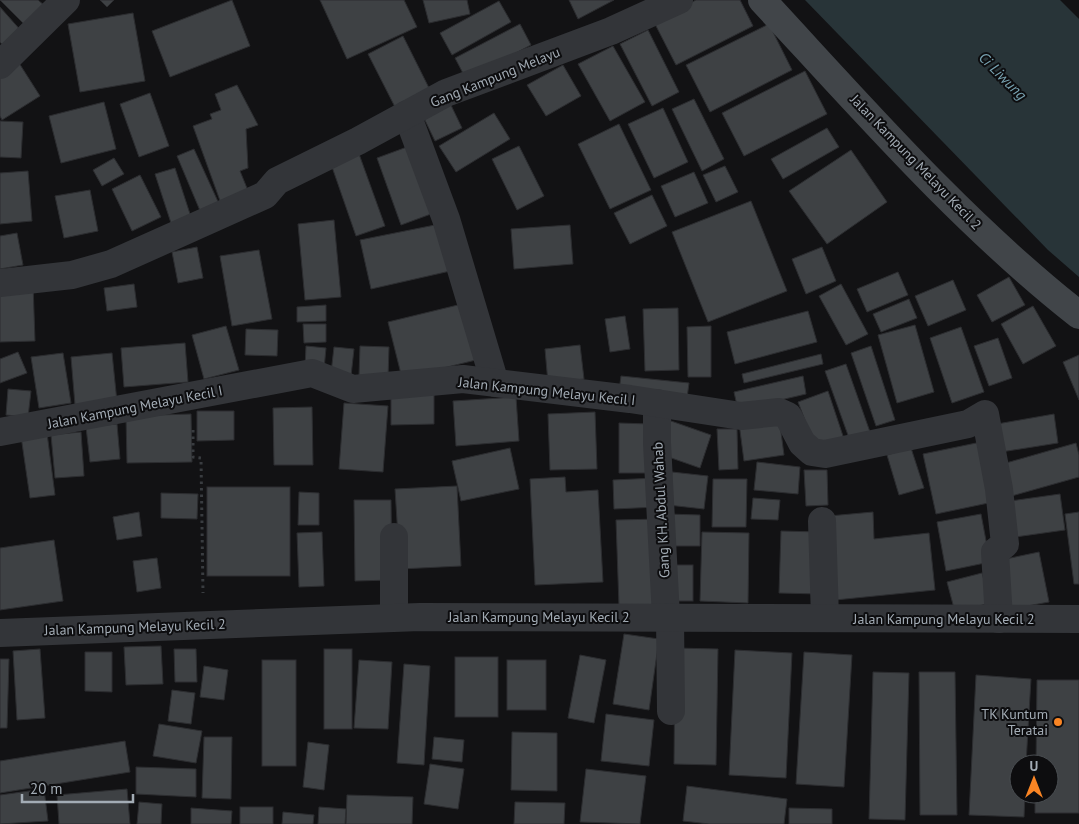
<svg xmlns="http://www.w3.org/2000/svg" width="1079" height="824" font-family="'PT Sans',sans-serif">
	<rect width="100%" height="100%" fill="#121214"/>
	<polygon fill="#283438" points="805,0 1060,0 1079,19 1079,277 1048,250"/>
	<g fill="#3e4144" stroke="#2c2d30">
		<polygon points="0,0 38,0 45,6 25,25"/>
		<polygon points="100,0 114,0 107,7"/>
		<polygon points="232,0 250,46 170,77 152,31"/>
		<polygon points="320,0 404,0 417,27 347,59"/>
		<polygon points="423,0 467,0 470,14 429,23"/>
		<polygon points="569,0 614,0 578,19"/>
		<polygon points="696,0 740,0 753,26 676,65 654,22"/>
		<polygon points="499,1 511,22 452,55 440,33"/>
		<polygon points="0,7 23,33 6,49 0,42"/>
		<polygon points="133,13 145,81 80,92 68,24"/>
		<polygon points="520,24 531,45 466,79 455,58"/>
		<polygon points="769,24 792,70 710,112 686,65"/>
		<polygon points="648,30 679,92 652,106 620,44"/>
		<polygon points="403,36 430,90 395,107 368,54"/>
		<polygon points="613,46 645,102 610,121 578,64"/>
		<polygon points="19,63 40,96 2,120 0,116 0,75"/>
		<polygon points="563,65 581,96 546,116 527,85"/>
		<polygon points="805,71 827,114 744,156 722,113"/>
		<polygon points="237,85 258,125 246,129 248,168 240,171 251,198 223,209 193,126 212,119 210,114 221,110 215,94"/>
		<polygon points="150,93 169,146 139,157 120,104"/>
		<polygon points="448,99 462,128 435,141 421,112"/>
		<polygon points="694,99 724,159 702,171 672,109"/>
		<polygon points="104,102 116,149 61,163 49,116"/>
		<polygon points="663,108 688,162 654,178 628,124"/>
		<polygon points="494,113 510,139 456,172 439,146"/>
		<polygon points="0,121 23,122 21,158 0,157"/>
		<polygon points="619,124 651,190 610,209 578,144"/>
		<polygon points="827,128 839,147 783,179 771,159"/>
		<polygon points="519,146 544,196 517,210 492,159"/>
		<polygon points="407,147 431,214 401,225 377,158"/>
		<polygon points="194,149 220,206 201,213 177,156"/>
		<polygon points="851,150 887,202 827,244 789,191"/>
		<polygon points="359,154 385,226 356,236 331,164"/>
		<polygon points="114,158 124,174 102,186 93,170"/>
		<polygon points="725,166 738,192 716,202 703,175"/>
		<polygon points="175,168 191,217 171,223 155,174"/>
		<polygon points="28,171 32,221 0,224 0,173"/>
		<polygon points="694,172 708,203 675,217 661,186"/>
		<polygon points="140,175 161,217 132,231 112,189"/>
		<polygon points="90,190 98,231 64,238 55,196"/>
		<polygon points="652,195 667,226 630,244 614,213"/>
		<polygon points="751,201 787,291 708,322 672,232"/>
		<polygon points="334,220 341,297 305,300 298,224"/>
		<polygon points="440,224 459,269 371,289 360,240"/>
		<polygon points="570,225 573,264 514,269 511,229"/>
		<polygon points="17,233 23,265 0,269 0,236"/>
		<polygon points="197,247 203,278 178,283 172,252"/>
		<polygon points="822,247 836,281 806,294 792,259"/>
		<polygon points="259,250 272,319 232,326 220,256"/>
		<polygon points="898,272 908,295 867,312 857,289"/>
		<polygon points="1009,277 1025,305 992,322 977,295"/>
		<polygon points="953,280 966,310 928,326 915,296"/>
		<polygon points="33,284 35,341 0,342 0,285"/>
		<polygon points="134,284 137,307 107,311 104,288"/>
		<polygon points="841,284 868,334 846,345 819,296"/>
		<polygon points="909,299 917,318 881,332 873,314"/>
		<polygon points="462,304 476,360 402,378 388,322"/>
		<polygon points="326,305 326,321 297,322 297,307"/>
		<polygon points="1033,306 1056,346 1023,364 1001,324"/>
		<polygon points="678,308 679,370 645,371 643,309"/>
		<polygon points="808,311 817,342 735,364 727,332"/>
		<polygon points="625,316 630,349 610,352 605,319"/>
		<polygon points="303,324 326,324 326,342 304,343"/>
		<polygon points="915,325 934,392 897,403 878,335"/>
		<polygon points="226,326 239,370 204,379 192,335"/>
		<polygon points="711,326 711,377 688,377 687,327"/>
		<polygon points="961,327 984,392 952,403 930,338"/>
		<polygon points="246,329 278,330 277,356 245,355"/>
		<polygon points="998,338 1012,378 989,386 974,346"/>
		<polygon points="185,343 188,382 124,387 121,348"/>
		<polygon points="580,345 584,379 548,383 545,349"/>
		<polygon points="306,346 326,348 324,369 305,368"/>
		<polygon points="360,346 389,347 388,378 359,376"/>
		<polygon points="871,346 895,420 876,426 851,353"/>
		<polygon points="334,347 354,349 351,376 331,373"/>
		<polygon points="18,352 27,373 0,383 0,359"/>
		<polygon points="63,353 71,403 39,408 31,357"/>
		<polygon points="112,353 117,402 75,405 71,357"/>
		<polygon points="821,354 823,364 744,383 742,374"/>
		<polygon points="1079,355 1079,400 1063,362"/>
		<polygon points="846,364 870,432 849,438 825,371"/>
		<polygon points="621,376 689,383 687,398 619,391"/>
		<polygon points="803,376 806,394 738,410 734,392"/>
		<polygon points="8,389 31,391 28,417 6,415"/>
		<polygon points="828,391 844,439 816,449 798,402"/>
		<polygon points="434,393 434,424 391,425 391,394"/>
		<polygon points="516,397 519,441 456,446 453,401"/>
		<polygon points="344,403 388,406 383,472 339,469"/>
		<polygon points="312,407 313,465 274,465 273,408"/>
		<polygon points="197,411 234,411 234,440 197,441"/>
		<polygon points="595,412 597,469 550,470 548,414"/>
		<polygon points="191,414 192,462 127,463 126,416"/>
		<polygon points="1054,414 1058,443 1001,452 997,424"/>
		<polygon points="779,417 784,455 744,461 739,423"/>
		<polygon points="671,421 711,435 700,468 660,454"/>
		<polygon points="619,423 649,424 648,473 619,473"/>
		<polygon points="117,424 120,459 90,462 86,427"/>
		<polygon points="717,429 737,429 738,469 719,470"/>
		<polygon points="81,432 84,476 55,478 51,435"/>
		<polygon points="47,433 55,495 30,498 21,436"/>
		<polygon points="986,441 998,501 936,514 923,454"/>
		<polygon points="1076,443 1079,455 1079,477 1008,497 999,465"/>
		<polygon points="510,448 519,489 461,501 452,461"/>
		<polygon points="911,448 924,488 899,495 887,455"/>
		<polygon points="757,462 800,467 798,494 754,490"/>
		<polygon points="804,470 827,470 828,505 806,506"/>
		<polygon points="672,472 708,476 704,509 668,505"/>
		<polygon points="565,477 566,492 598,490 603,582 535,585 530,479"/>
		<polygon points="656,478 657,507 614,509 613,480"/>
		<polygon points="713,479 747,479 746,527 712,527"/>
		<polygon points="457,486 461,566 400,569 395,489"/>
		<rect x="207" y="487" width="83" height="89"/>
		<polygon points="299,492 319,493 319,525 298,525"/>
		<polygon points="161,493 198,494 197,519 161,518"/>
		<polygon points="1060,494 1065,530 1008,538 1003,502"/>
		<polygon points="753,498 780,500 778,520 751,519"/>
		<polygon points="354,500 391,500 392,580 355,581"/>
		<polygon points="139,512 142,536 117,540 113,517"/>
		<polygon points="873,512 874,539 929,533 935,590 835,600 829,516"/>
		<polygon points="1079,512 1079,584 1074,584 1065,514"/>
		<polygon points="667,514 700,515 700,546 666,546"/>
		<polygon points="981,514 990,562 946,571 937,522"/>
		<polygon points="659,519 662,604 619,606 616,520"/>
		<polygon points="781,531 821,532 819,594 779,593"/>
		<polygon points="322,532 324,586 299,587 297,533"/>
		<polygon points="702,532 749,533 748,603 700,601"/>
		<polygon points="54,540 63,601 0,610 0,548"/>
		<polygon points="1039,552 1049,602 1011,609 1001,560"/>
		<polygon points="157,558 161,588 137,592 133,561"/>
		<rect x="673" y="565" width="20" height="36"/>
		<polygon points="982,573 990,603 955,612 947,582"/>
		<polygon points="624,634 659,639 649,710 613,704"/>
		<polygon points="161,646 163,684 126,685 124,647"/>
		<polygon points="675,648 718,649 716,765 674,764"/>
		<polygon points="40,649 45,718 17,720 13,651"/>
		<polygon points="174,649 196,649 197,682 175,682"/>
		<rect x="324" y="649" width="28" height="80"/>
		<polygon points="735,650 792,653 786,778 729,775"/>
		<polygon points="85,652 112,652 112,692 85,691"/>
		<polygon points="804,652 852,655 844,787 796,784"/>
		<polygon points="580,655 606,660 594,723 568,718"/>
		<rect x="455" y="657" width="43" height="60"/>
		<polygon points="0,659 9,659 7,728 0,728"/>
		<rect x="262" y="660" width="34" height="106"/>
		<polygon points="359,660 392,662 388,729 354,728"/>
		<rect x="507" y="660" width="39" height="50"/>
		<polygon points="404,664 430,666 424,765 397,763"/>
		<polygon points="204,666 228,670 224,700 200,697"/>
		<polygon points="873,672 909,673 905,820 869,819"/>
		<polygon points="919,672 955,672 957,815 920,815"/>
		<polygon points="976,675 1031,679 1026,764 1019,764 1019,794 1025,794 1024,817 969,815"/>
		<polygon points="1037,680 1079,680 1079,813 1035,813 1035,794 1049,794 1049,764 1036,764"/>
		<polygon points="172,690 195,693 191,724 168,721"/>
		<polygon points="606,714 654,720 649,766 601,761"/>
		<polygon points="159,724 202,731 196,763 153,756"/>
		<polygon points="512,732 557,733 557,791 511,790"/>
		<polygon points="204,737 232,737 231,799 202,798"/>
		<polygon points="434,737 464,740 462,762 432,759"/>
		<polygon points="125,741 130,772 0,793 0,761"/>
		<polygon points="308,742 329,745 324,790 303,787"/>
		<polygon points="430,764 464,769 458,809 424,804"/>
		<polygon points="136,767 196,769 196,797 136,794"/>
		<polygon points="586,769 646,776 640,824 580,822"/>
		<polygon points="687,786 787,799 784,824 709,824 683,821"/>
		<polygon points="44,789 48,821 0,824 0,795"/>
		<polygon points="127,789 130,824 59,824 57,795"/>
		<polygon points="347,795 413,797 412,824 346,824"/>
		<polygon points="139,802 162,804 161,824 137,824"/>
		<polygon points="515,802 565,803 564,824 514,824"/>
		<rect x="240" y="807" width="33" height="17"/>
		<polygon points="319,807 346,809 345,824 318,824"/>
		<polygon points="191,808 232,811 231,824 191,824"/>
		<polygon points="789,808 832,809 832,824 789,824"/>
		<polygon points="283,812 314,815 313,824 282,824"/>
	</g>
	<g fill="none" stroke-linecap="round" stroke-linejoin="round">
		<polyline stroke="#393c40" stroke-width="3" stroke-dasharray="2.5 4" stroke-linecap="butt" points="193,430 193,457 201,458 203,593"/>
		<g stroke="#333539" stroke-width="28">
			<polyline points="0,65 66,0"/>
			<polyline points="407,114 446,219 495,383"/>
			<polyline points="0,283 72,275 111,264 265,195 277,181 358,141 446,93 611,31 679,0"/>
			<polyline points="657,403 657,443 666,617"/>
			<polyline points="0,432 312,373 353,389 463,379 630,399 741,416 779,412 788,416 802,443 812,452 825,454 968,424 985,414 999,489 1005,544 995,552 999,619"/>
			<polyline points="822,521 825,618"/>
			<polyline points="394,617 394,537"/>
			<polyline points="670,617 671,711"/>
			<polyline points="0,633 420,617 1079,619"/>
		</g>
		<path stroke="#414549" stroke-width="28" d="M762,0C863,109 962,223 1079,315"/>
	</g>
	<circle fill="#fa8524" stroke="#0d0d0f" stroke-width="2" cx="1058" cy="722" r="5"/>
	<g text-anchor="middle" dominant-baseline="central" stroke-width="4" stroke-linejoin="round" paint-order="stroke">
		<g font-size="14" fill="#a3acb5" stroke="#0d0d0f">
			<text transform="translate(495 77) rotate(-22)">Gang Kampung Melayu</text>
			<text transform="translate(916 162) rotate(46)">Jalan Kampung Melayu Kecil 2</text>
			<text transform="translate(547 391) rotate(6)">Jalan Kampung Melayu Kecil I</text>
			<text transform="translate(135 407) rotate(-11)">Jalan Kampung Melayu Kecil I</text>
			<text transform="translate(661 510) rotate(-93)">Gang KH. Abdul Wahab</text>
			<text x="539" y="617">Jalan Kampung Melayu Kecil 2</text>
			<text x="944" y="619">Jalan Kampung Melayu Kecil 2</text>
			<text transform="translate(135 627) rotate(-2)">Jalan Kampung Melayu Kecil 2</text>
		</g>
		<g font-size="14" fill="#a3acb5" stroke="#0d0d0f" text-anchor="end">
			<text x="1048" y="714">TK Kuntum<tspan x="1048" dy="16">Teratai</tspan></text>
		</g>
		<g font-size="15" font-style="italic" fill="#78a3b2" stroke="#0d0d0f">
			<text transform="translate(1003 76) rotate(45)">Ci Liwung</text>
		</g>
	</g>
	<g transform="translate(1034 779)"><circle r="24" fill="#0d0d0f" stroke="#494d51"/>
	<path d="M0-4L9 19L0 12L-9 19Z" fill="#fa8524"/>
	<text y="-8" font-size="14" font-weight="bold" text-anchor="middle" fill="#a3acb5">U</text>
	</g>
	<path d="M22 794v8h111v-8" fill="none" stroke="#a3acb5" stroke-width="2.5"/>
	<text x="30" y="794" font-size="15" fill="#a3acb5" stroke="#0d0d0f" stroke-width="4" paint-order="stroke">20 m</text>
</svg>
